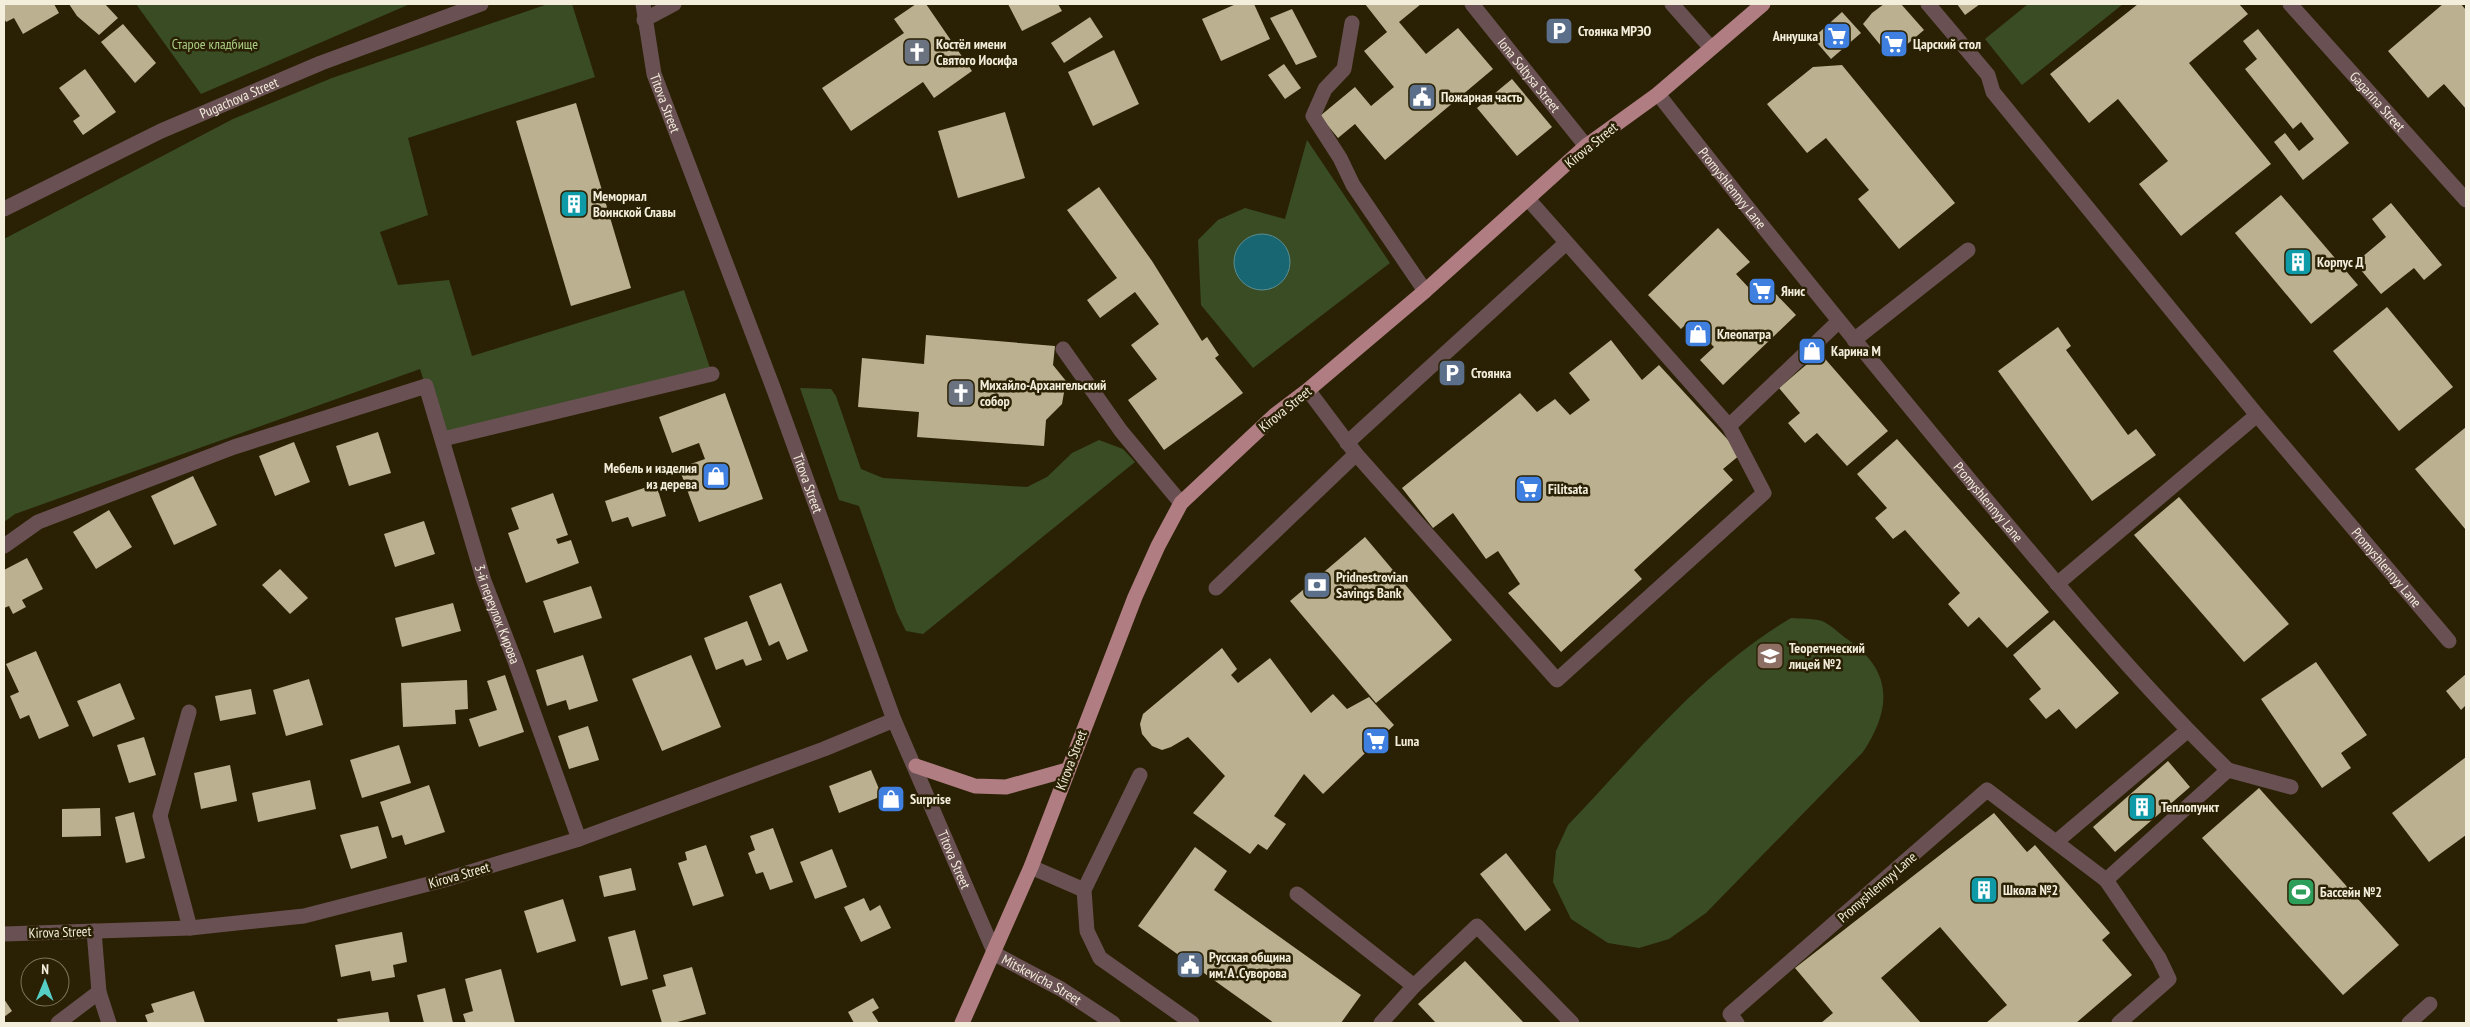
<svg xmlns="http://www.w3.org/2000/svg" width="2470" height="1027" font-family="'PT Sans Narrow',sans-serif">
	<rect width="100%" height="100%" fill="#2a2104"/>
	<g fill="#3a4c24" fill-rule="evenodd">
		<polygon points="136,4 410,4 201,94"/>
		<polygon points="548,4 572,4 595,77 408,138 428,215 380,232 398,285 449,280 472,356 684,290 712,374 443,439 420,369 15,514 4,522 4,239 233,119 332,78"/>
		<polygon points="2028,4 2123,4 2022,85 1985,39"/>
		<path d="M1307,140L1390,263L1253,368L1201,305L1198,240L1218,220L1245,208L1285,219ZM1263,234L1279,240L1289,254L1254,235Z"/>
		<polygon points="800,388 831,389 836,396 861,469 883,478 1027,487 1047,477 1072,453 1099,440 1123,449 1135,462 923,634 906,631 897,613 859,506 839,500"/>
		<path d="M1791,618C1800,619 1812,618 1822,621C1830,624 1840,634 1847,639C1893,671 1892,708 1863,752L1706,913L1669,939L1639,948L1608,943L1571,919L1553,882L1556,851L1568,825C1638,752 1702,671 1791,618Z"/>
	</g>
	<circle fill="#196673" stroke="#5a8e92" cx="1262" cy="262" r="28"/>
	<g fill="#bbb090">
		<polygon points="4,4 54,4 59,13 23,34 14,18 6,22 4,18"/>
		<polygon points="69,4 105,4 118,18 99,35 77,16"/>
		<polygon points="916,4 926,4 972,71 934,98 923,82 851,131 822,88 904,33 894,19"/>
		<polygon points="1008,4 1058,4 1062,11 1022,31"/>
		<polygon points="1236,4 1254,4 1270,39 1221,61 1202,19"/>
		<polygon points="1365,4 1421,4 1399,22 1426,54 1458,28 1493,69 1385,160 1355,124 1338,138 1320,116 1355,87 1371,106 1394,87 1364,51 1387,32"/>
		<polygon points="1884,4 1901,4 1924,30 1891,58 1863,24 1872,13"/>
		<polygon points="1957,4 1980,4 1965,15"/>
		<polygon points="2138,4 2239,4 2248,14 2189,63 2271,164 2181,236 2139,184 2168,161 2139,125 2118,99 2089,123 2050,74"/>
		<polygon points="2443,4 2461,4 2466,10 2466,109 2444,84 2428,98 2388,51"/>
		<polygon points="1292,9 1317,57 1296,65 1270,18"/>
		<polygon points="1842,12 1861,33 1831,59 1813,38"/>
		<polygon points="1090,17 1103,37 1064,63 1051,43"/>
		<polygon points="123,24 156,63 135,83 101,42"/>
		<polygon points="2258,29 2349,143 2303,180 2274,142 2285,133 2299,151 2314,139 2301,122 2293,129 2245,69 2257,59 2243,41"/>
		<polygon points="1114,50 1139,104 1093,126 1068,72"/>
		<polygon points="1284,64 1301,88 1285,99 1268,75"/>
		<polygon points="1842,65 1955,203 1899,249 1858,199 1869,190 1826,138 1807,153 1767,104 1813,67"/>
		<polygon points="85,69 116,112 83,135 73,121 80,116 59,88"/>
		<polygon points="1512,79 1552,127 1517,156 1477,108"/>
		<polygon points="576,103 631,288 571,306 516,121"/>
		<polygon points="1005,112 1025,178 958,198 938,131"/>
		<polygon points="1099,187 1152,261 1202,341 1207,337 1219,355 1215,358 1243,393 1164,450 1128,400 1157,379 1131,345 1159,324 1135,292 1100,318 1087,300 1117,278 1067,210"/>
		<polygon points="2281,195 2358,285 2311,324 2235,233"/>
		<polygon points="2391,203 2442,265 2424,280 2414,268 2381,294 2355,263 2386,237 2372,219"/>
		<polygon points="1718,228 1750,262 1736,274 1761,301 1772,290 1796,315 1723,385 1700,360 1714,347 1689,321 1681,329 1648,295"/>
		<polygon points="2387,307 2453,387 2399,431 2333,351"/>
		<polygon points="2058,327 2071,346 2066,350 2128,435 2136,429 2156,455 2092,501 1998,371"/>
		<polygon points="926,335 1055,346 1053,365 1066,381 1062,404 1046,420 1044,446 917,437 919,412 858,407 862,358 924,364"/>
		<polygon points="1611,340 1642,380 1659,365 1741,454 1723,469 1733,480 1634,570 1642,579 1561,652 1508,593 1520,584 1498,551 1486,559 1453,513 1433,528 1402,488 1520,393 1537,412 1555,399 1570,415 1590,400 1569,373"/>
		<polygon points="1820,353 1888,431 1847,466 1817,433 1805,443 1788,423 1800,413 1779,388"/>
		<polygon points="725,393 763,499 699,522 679,468 705,459 699,443 672,453 659,417"/>
		<polygon points="2466,427 2466,530 2415,469"/>
		<polygon points="378,432 391,473 349,486 336,446"/>
		<polygon points="1897,439 2049,612 2007,648 1979,617 1968,627 1948,604 1960,593 1905,530 1893,539 1875,518 1887,508 1857,474"/>
		<polygon points="294,442 310,482 275,496 259,456"/>
		<polygon points="193,476 217,525 174,545 151,496"/>
		<polygon points="656,484 666,516 632,527 628,517 612,522 605,501"/>
		<polygon points="553,493 568,535 556,539 558,544 571,540 579,563 526,583 508,533 519,529 511,508"/>
		<polygon points="2179,497 2289,624 2244,662 2134,535"/>
		<polygon points="109,510 132,547 96,569 73,532"/>
		<polygon points="424,521 435,554 395,567 384,534"/>
		<polygon points="1365,537 1452,640 1376,703 1290,601"/>
		<polygon points="27,558 43,589 22,600 26,607 13,614 9,606 4,608 4,570"/>
		<polygon points="280,569 308,598 290,614 262,585"/>
		<polygon points="781,583 808,651 787,660 779,641 769,646 749,596"/>
		<polygon points="591,586 602,618 554,633 543,601"/>
		<polygon points="453,603 461,631 402,647 395,618"/>
		<polygon points="2054,620 2119,693 2076,729 2059,709 2046,719 2029,699 2041,689 2013,655"/>
		<polygon points="747,621 762,660 746,666 743,659 716,670 704,638"/>
		<polygon points="1222,648 1237,669 1231,675 1238,683 1270,658 1311,713 1333,694 1347,709 1369,697 1394,725 1323,794 1304,774 1274,816 1286,824 1267,850 1258,844 1250,854 1193,813 1225,776 1188,737 1171,747 1162,750 1152,746 1142,734 1140,724 1143,714"/>
		<polygon points="36,651 69,726 39,739 29,715 20,719 10,696 19,692 6,664"/>
		<polygon points="583,655 598,701 569,710 566,700 547,706 536,670"/>
		<polygon points="691,655 721,727 662,751 632,679"/>
		<polygon points="2316,662 2367,735 2341,753 2351,768 2322,788 2261,699"/>
		<polygon points="2466,674 2466,705 2461,710 2446,691"/>
		<polygon points="505,675 524,732 479,747 469,719 497,710 487,681"/>
		<polygon points="309,679 323,725 286,736 273,690"/>
		<polygon points="467,680 468,709 455,710 456,724 403,727 401,683"/>
		<polygon points="120,683 135,719 93,737 77,701"/>
		<polygon points="251,689 256,714 220,721 215,696"/>
		<polygon points="588,726 599,760 569,769 558,736"/>
		<polygon points="144,737 156,775 129,783 117,745"/>
		<polygon points="399,745 411,783 362,798 350,760"/>
		<polygon points="2466,757 2466,835 2429,862 2392,813"/>
		<polygon points="2168,761 2190,787 2115,852 2093,827"/>
		<polygon points="230,765 237,801 201,809 194,773"/>
		<polygon points="871,770 882,796 839,813 829,786"/>
		<polygon points="310,780 316,809 258,822 252,793"/>
		<polygon points="429,785 445,832 405,845 402,835 392,838 380,802"/>
		<polygon points="2259,788 2399,945 2343,995 2202,838"/>
		<polygon points="100,808 101,836 62,837 62,809"/>
		<polygon points="134,812 145,858 126,863 115,817"/>
		<polygon points="1994,813 2027,852 2035,845 2110,933 2102,940 2132,975 2076,1023 1986,1023 2007,1005 1940,927 1881,978 1921,1023 1821,1023 1833,1013 1795,968"/>
		<polygon points="378,826 387,858 351,869 340,835"/>
		<polygon points="773,828 793,882 770,890 763,872 756,874 748,853 755,850 750,836"/>
		<polygon points="706,845 724,896 693,906 678,863 687,860 685,852"/>
		<polygon points="1195,847 1227,871 1214,890 1361,995 1341,1023 1274,1023 1138,926"/>
		<polygon points="832,849 847,887 815,899 800,862"/>
		<polygon points="1506,853 1551,910 1525,931 1480,874"/>
		<polygon points="631,868 636,890 604,897 599,876"/>
		<polygon points="864,898 870,911 880,905 891,928 861,942 844,907"/>
		<polygon points="563,899 576,941 537,953 524,911"/>
		<polygon points="635,930 648,979 621,986 608,937"/>
		<polygon points="402,932 407,962 393,965 395,977 372,981 370,971 341,977 335,945"/>
		<polygon points="1465,961 1524,1023 1436,1023 1418,1004"/>
		<polygon points="692,967 706,1014 674,1023 662,1023 652,990 666,986 663,975"/>
		<polygon points="501,969 515,1023 466,1023 463,1014 473,1011 465,979"/>
		<polygon points="445,988 453,1023 424,1023 417,995"/>
		<polygon points="194,991 205,1023 148,1023 145,1015 154,1012 151,1004"/>
		<polygon points="873,998 879,1008 872,1012 879,1023 854,1023 848,1012"/>
		<polygon points="4,999 12,1011 4,1017"/>
		<polygon points="388,1012 390,1023 338,1023 337,1019"/>
	</g>
	<g fill="none" stroke-linecap="round" stroke-linejoin="round">
		<g stroke="#695052" stroke-width="15">
			<path id="s1" d="M643,4L654,74L774,390L894,720L995,954L1061,989L1113,1023"/>
			<path id="s2" d="M1472,4L1586,146"/>
			<polyline points="1672,4 1711,48"/>
			<path id="s3" d="M1928,4L1988,75L1993,92L2257,415L2449,641"/>
			<path id="s4" d="M2290,4L2466,200"/>
			<polyline points="644,20 674,4"/>
			<polyline points="1352,23 1344,69 1325,89 1313,116 1340,158 1353,185 1425,291"/>
			<path id="s5" d="M1658,94C1761,226 1867,356 1974,485C2056,582 2137,682 2228,770L2106,880L1987,790L1730,1014L1737,1023"/>
			<path id="s6" d="M4,209L161,131L321,63L481,4"/>
			<polyline points="1854,340 1968,250"/>
			<polyline points="1063,349 1121,431 1181,503"/>
			<polyline points="1308,390 1356,454 1557,680 1764,493 1729,426 1528,199"/>
			<polyline points="1729,426 1838,322"/>
			<polyline points="443,439 712,374"/>
			<polyline points="1347,443 1565,244"/>
			<path id="s7" d="M4,546L38,522L234,447L426,386L484,581L515,661L579,839"/>
			<polyline points="2057,584 2257,415"/>
			<polyline points="1216,588 1356,454"/>
			<polyline points="189,712 160,816 190,928"/>
			<polyline points="2228,770 2291,787"/>
			<polyline points="1140,775 1084,890 1087,931 1100,958 1192,1023"/>
			<polyline points="2056,842 2187,731"/>
			<polyline points="1031,867 1084,890"/>
			<polyline points="2106,880 2159,958 2169,979 2119,1023"/>
			<polyline points="1297,894 1414,986 1381,1023"/>
			<polyline points="94,931 99,992 109,1023"/>
			<polyline points="4,934 190,928 304,916 444,880 579,839 824,749 894,720"/>
			<polyline points="1414,986 1477,926 1572,1023"/>
			<polyline points="58,1023 99,992"/>
			<polyline points="2409,1023 2430,1004"/>
		</g>
		<g stroke="#af7d82" stroke-width="15">
			<polyline points="916,766 975,786 1006,787 1067,770"/>
			<polyline points="962,1023 1031,867 1135,597 1158,546 1181,503 1275,415 1308,390 1425,291 1586,146 1658,94 1763,4"/>
		</g>
	</g>
	<defs>
		<symbol id="parking-square" viewBox="-11 -11 22 22"><rect x="-9" y="-9" width="18" height="18" rx="4" fill="#5c6f8a" stroke="#2a2104"/><path d="M-3.5-5.5H1a3.5 3.5 0 0 1 0 7H-1V5.5H-3.5ZM-1-3.4V-.6H.8a1.4 1.4 0 0 0 0-2.8Z" fill="#fff"/></symbol>
		<symbol id="supermarket-square" viewBox="-11 -11 22 22"><rect x="-9" y="-9" width="18" height="18" rx="4" fill="#3f7fe0" stroke="#2a2104"/><path d="M-6-5.5h2.5l.6 2H6L4.5 2H-2.5L-4.4-4H-6ZM-1.5 3.2a1.3 1.3 0 1 0 .1 0ZM3 3.2a1.3 1.3 0 1 0 .1 0Z" fill="#fff"/></symbol>
		<symbol id="church-square" viewBox="-11 -11 22 22"><rect x="-9" y="-9" width="18" height="18" rx="4" fill="#6b7280" stroke="#2a2104"/><path d="M-1.2-6h2.4v3.5h3.3v2.4h-3.3V6h-2.4V-.1h-3.3v-2.4h3.3Z" fill="#fff"/></symbol>
		<symbol id="civic-square" viewBox="-11 -11 22 22"><rect x="-9" y="-9" width="18" height="18" rx="4" fill="#5c6f8a" stroke="#2a2104"/><path d="M-.6-6.5H3V-4.5H.6V-3L4-1V1h2V6H-6V1h2V-1L-.6-3ZM-1.2 2.5V6h2.4V2.5Z" fill="#fff"/></symbol>
		<symbol id="building-square" viewBox="-11 -11 22 22"><rect x="-9" y="-9" width="18" height="18" rx="4" fill="#0f9aa8" stroke="#2a2104"/><path d="M-4-6H4V6H1V3H-1V6H-4ZM-2.5-4.3h1.7v1.8h-1.7ZM.8-4.3h1.7v1.8H.8ZM-2.5-1h1.7V.8h-1.7ZM.8-1h1.7V.8H.8Z" fill="#fff"/></symbol>
		<symbol id="shop-square" viewBox="-11 -11 22 22"><rect x="-9" y="-9" width="18" height="18" rx="4" fill="#3f7fe0" stroke="#2a2104"/><path d="M-5-2.5h2.3a2.7 3.5 0 0 1 5.4 0H5L5.5 6h-11ZM-1.5-2.5h3a1.5 2.3 0 0 0-3 0Z" fill="#fff"/></symbol>
		<symbol id="bank-square" viewBox="-11 -11 22 22"><rect x="-9" y="-9" width="18" height="18" rx="4" fill="#5c6f8a" stroke="#2a2104"/><path d="M-6-4H6V4H-6ZM0-2.3a2.3 2.3 0 1 0 0 4.6a2.3 2.3 0 1 0 0-4.6Z" fill="#fff"/></symbol>
		<symbol id="school-square" viewBox="-11 -11 22 22"><rect x="-9" y="-9" width="18" height="18" rx="4" fill="#8d6e63" stroke="#2a2104"/><path d="M0-5L7-2L0 1L-7-2ZM-4 1L0 2.5L4 1V4Q0 6-4 4Z" fill="#fff"/></symbol>
		<symbol id="stadium-square" viewBox="-11 -11 22 22"><rect x="-9" y="-9" width="18" height="18" rx="4" fill="#2e9e5b" stroke="#2a2104"/><path d="M0-5a6.5 5 0 1 0 0 10a6.5 5 0 1 0 0-10ZM-3.5-1.8h7v3.6h-7Z" fill="#fff"/></symbol>
	</defs>
	<g fill-rule="evenodd">
		<use href="#parking-square" x="1543" y="15" width="32" height="32"/>
		<use href="#supermarket-square" x="1821" y="20" width="32" height="32"/>
		<use href="#supermarket-square" x="1878" y="28" width="32" height="32"/>
		<use href="#church-square" x="901" y="36" width="32" height="32"/>
		<use href="#civic-square" x="1406" y="81" width="32" height="32"/>
		<use href="#building-square" x="558" y="188" width="32" height="32"/>
		<use href="#building-square" x="2282" y="246" width="32" height="32"/>
		<use href="#supermarket-square" x="1746" y="275" width="32" height="32"/>
		<use href="#shop-square" x="1682" y="318" width="32" height="32"/>
		<use href="#shop-square" x="1796" y="335" width="32" height="32"/>
		<use href="#parking-square" x="1436" y="357" width="32" height="32"/>
		<use href="#church-square" x="945" y="377" width="32" height="32"/>
		<use href="#shop-square" x="700" y="460" width="32" height="32"/>
		<use href="#supermarket-square" x="1513" y="473" width="32" height="32"/>
		<use href="#bank-square" x="1301" y="569" width="32" height="32"/>
		<use href="#school-square" x="1754" y="640" width="32" height="32"/>
		<use href="#supermarket-square" x="1360" y="725" width="32" height="32"/>
		<use href="#shop-square" x="875" y="783" width="32" height="32"/>
		<use href="#building-square" x="2126" y="791" width="32" height="32"/>
		<use href="#building-square" x="1968" y="874" width="32" height="32"/>
		<use href="#stadium-square" x="2285" y="876" width="32" height="32"/>
		<use href="#civic-square" x="1174" y="949" width="32" height="32"/>
	</g>
	<g text-anchor="middle" dominant-baseline="central" stroke-width="5" stroke-linejoin="round" paint-order="stroke">
		<g font-size="14" font-weight="bold" fill="#f3eddc" stroke="#2a2104" text-anchor="start">
			<text x="1578" y="31">Стоянка МРЭО</text>
			<text x="1818" y="36" text-anchor="end">Аннушка</text>
			<text x="936" y="44">Костёл имени<tspan x="936" dy="16">Святого Иосифа</tspan></text>
			<text x="1913" y="44">Царский стол</text>
			<text x="1441" y="97">Пожарная часть</text>
			<text x="593" y="196">Мемориал<tspan x="593" dy="16">Воинской Славы</tspan></text>
			<text x="2317" y="262">Корпус Д</text>
			<text x="1781" y="291">Янис</text>
			<text x="1717" y="334">Клеопатра</text>
			<text x="1831" y="351">Карина М</text>
			<text x="1471" y="373">Стоянка</text>
			<text x="980" y="385">Михайло-Архангельский<tspan x="980" dy="16">собор</tspan></text>
			<text x="697" y="468" text-anchor="end">Мебель и изделия<tspan x="697" dy="16">из дерева</tspan></text>
			<text x="1548" y="489">Filitsata</text>
			<text x="1336" y="577">Pridnestrovian<tspan x="1336" dy="16">Savings Bank</tspan></text>
			<text x="1789" y="648">Теоретический<tspan x="1789" dy="16">лицей №2</tspan></text>
			<text x="1395" y="741">Luna</text>
			<text x="910" y="799">Surprise</text>
			<text x="2161" y="807">Теплопункт</text>
			<text x="2003" y="890">Школа №2</text>
			<text x="2320" y="892">Бассейн №2</text>
			<text x="1209" y="957">Русская община<tspan x="1209" dy="16">им. А .Суворова</tspan></text>
		</g>
		<g font-size="14" fill="#aacd84" stroke="#2a2104">
			<text x="215" y="44">Старое кладбище</text>
		</g>
		<g font-size="14" fill="#f3eddc" stroke="#2a2104">
			<text stroke="none"><textPath href="#s2" startOffset="91">Iona Soltysa Street</textPath></text>
			<text stroke="none"><textPath href="#s6" startOffset="260">Pugachova Street</textPath></text>
			<text stroke="none"><textPath href="#s4" startOffset="131">Gagarina Street</textPath></text>
			<text stroke="none"><textPath href="#s1" startOffset="102">Titova Street</textPath></text>
			<text transform="translate(1591 145) rotate(-39)">Kirova Street</text>
			<text stroke="none"><textPath href="#s5" startOffset="120">Promyshlennyy Lane</textPath></text>
			<text transform="translate(1285 409) rotate(-39)">Kirova Street</text>
			<text stroke="none"><textPath href="#s1" startOffset="508">Titova Street</textPath></text>
			<text stroke="none"><textPath href="#s5" startOffset="525">Promyshlennyy Lane</textPath></text>
			<text stroke="none"><textPath href="#s3" startOffset="728">Promyshlennyy Lane</textPath></text>
			<text stroke="none"><textPath href="#s7" startOffset="692">3-й переулок Кирова</textPath></text>
			<text transform="translate(1071 760) rotate(-69)">Kirova Street</text>
			<text stroke="none"><textPath href="#s1" startOffset="912">Titova Street</textPath></text>
			<text transform="translate(459 875) rotate(-16)">Kirova Street</text>
			<text transform="translate(1877 887) rotate(-41)">Promyshlennyy Lane</text>
			<text transform="translate(60 932) rotate(-2)">Kirova Street</text>
			<text stroke="none"><textPath href="#s1" startOffset="1068">Mitskevicha Street</textPath></text>
		</g>
	</g>
	<rect width="2470" height="1027" fill="none" stroke="#f3eddc" stroke-width="10"/>
	<g transform="translate(45 982) rotate(1)"><circle r="24" fill="#2a2104" stroke="#7a735a"/>
	<path d="M0-4L9 19L0 12L-9 19Z" fill="#55cec5"/>
	<text y="-8" font-size="14" font-weight="bold" text-anchor="middle" fill="#f3eddc">N</text>
	</g>
</svg>
